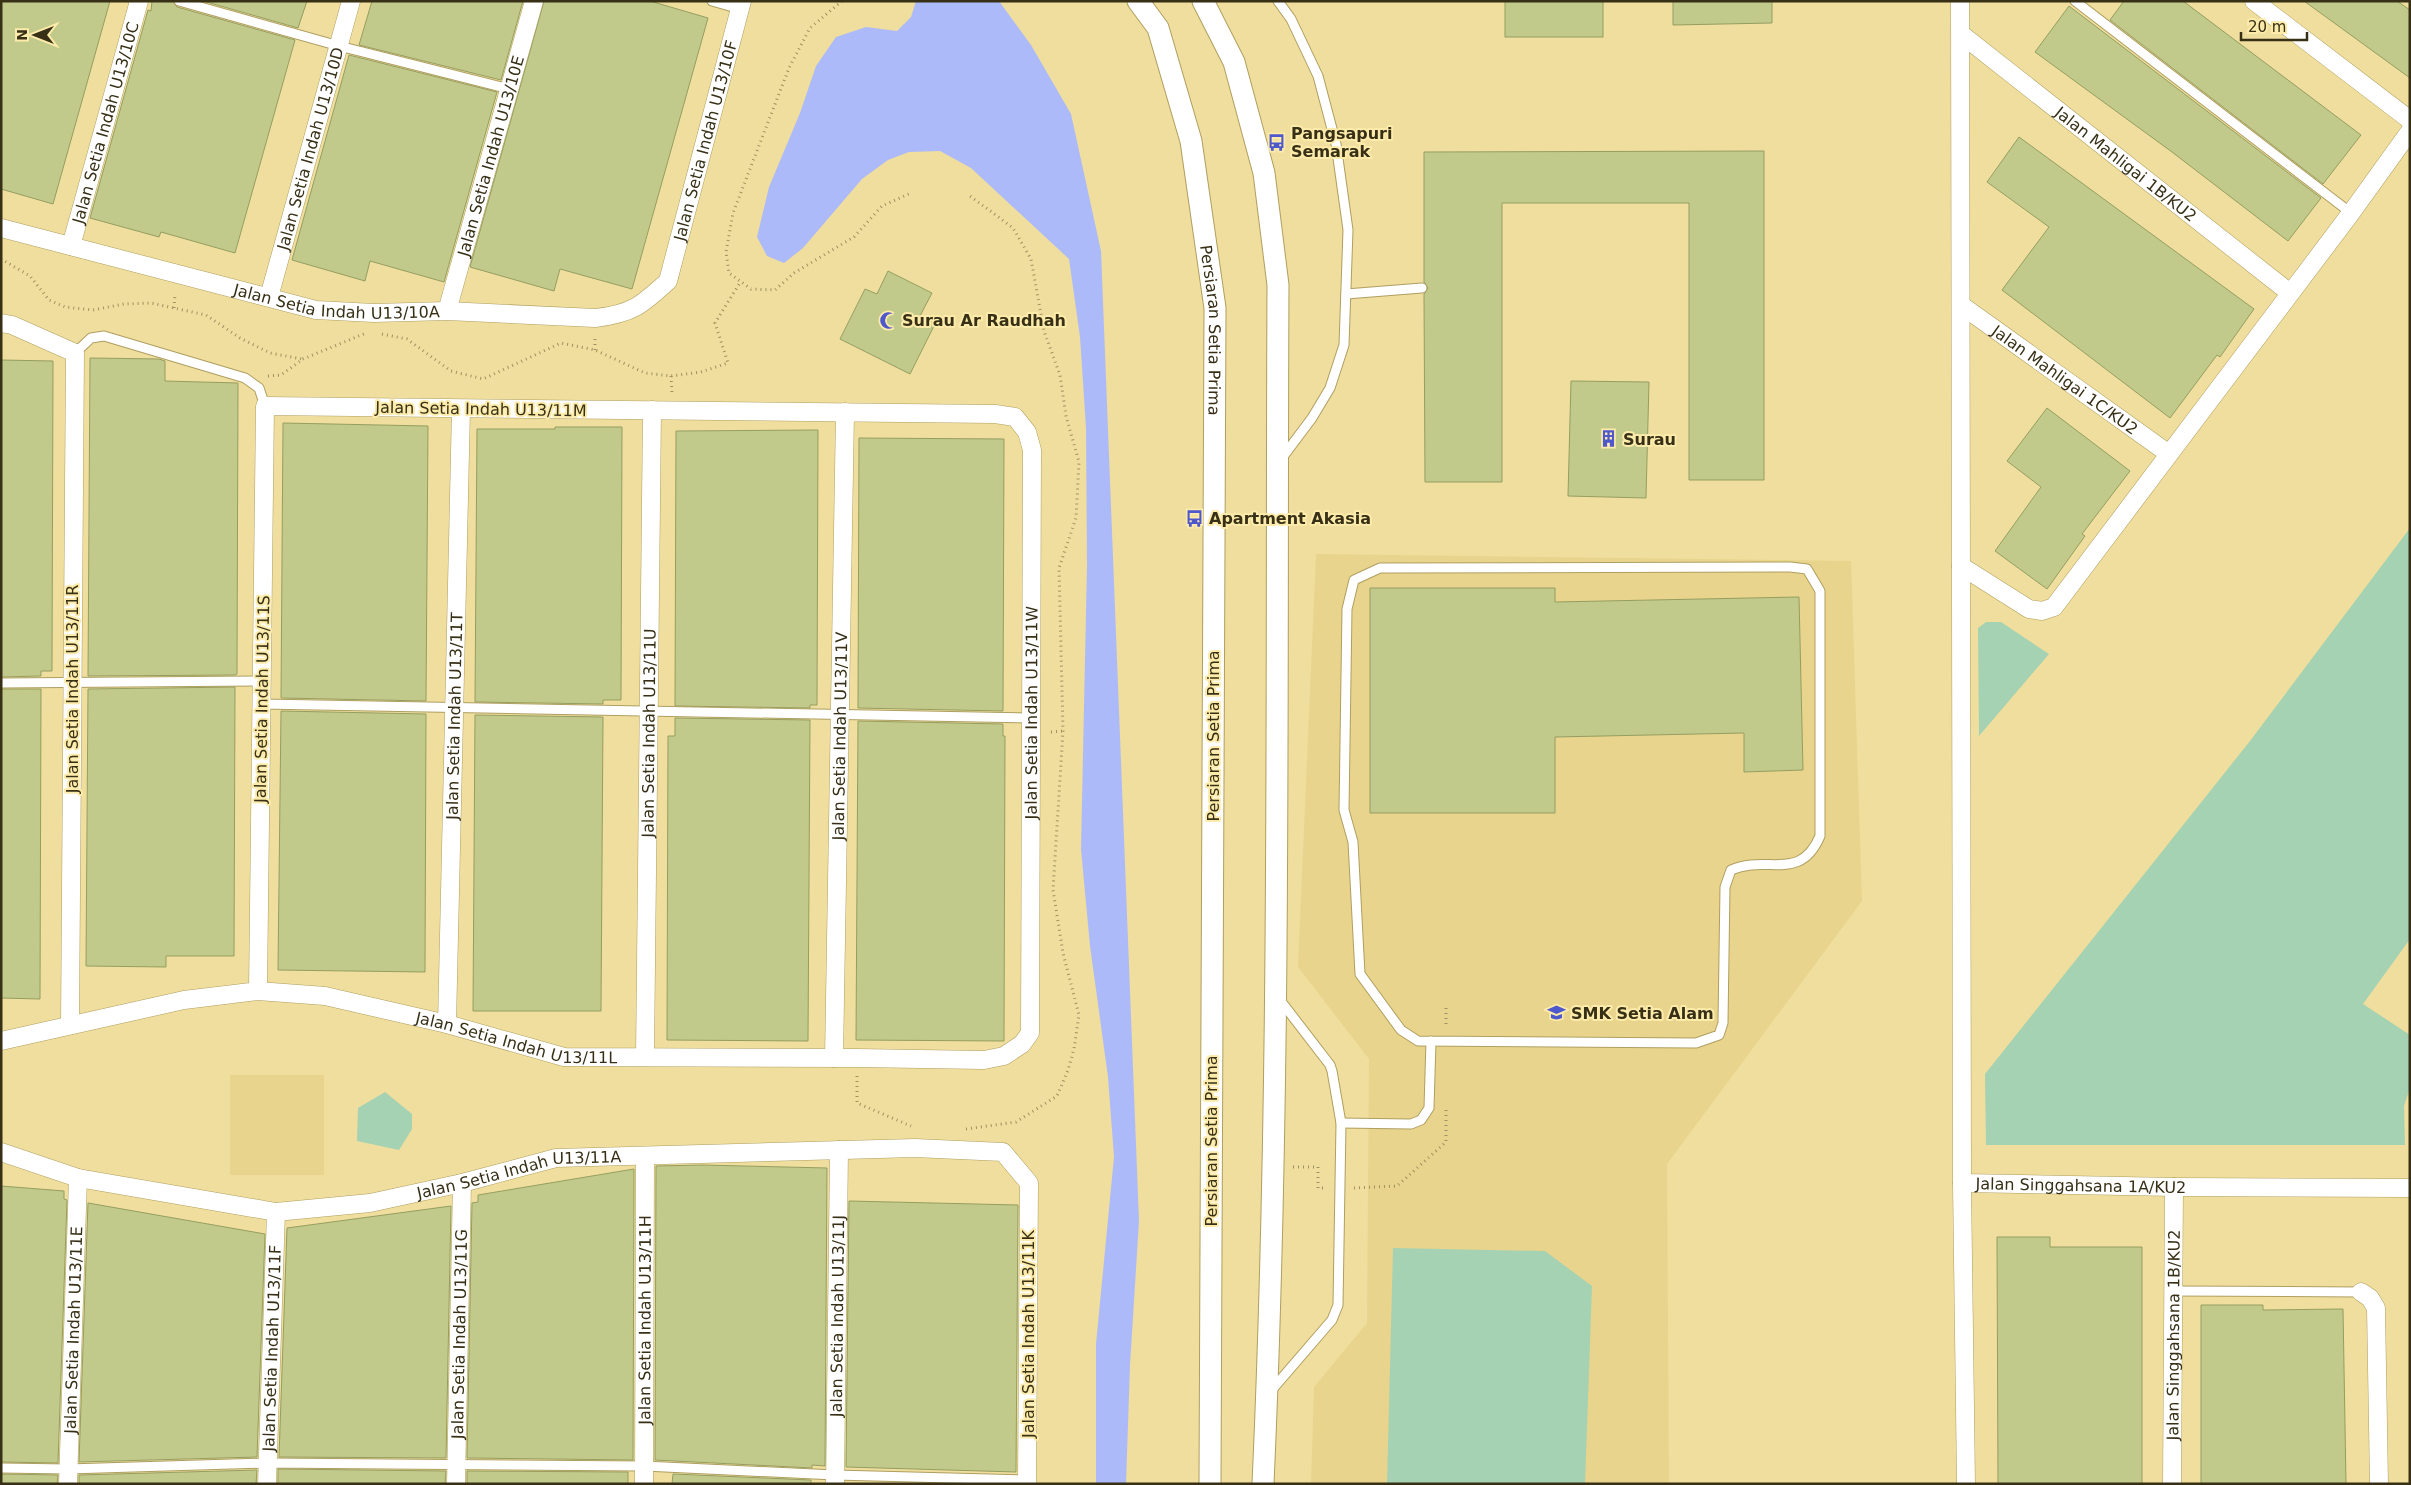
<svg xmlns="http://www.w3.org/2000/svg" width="2411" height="1485" font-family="'DejaVu Sans',sans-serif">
	<rect width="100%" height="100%" fill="#efde9d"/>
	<g fill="#e8d48c">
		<polygon points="1316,554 1851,561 1862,901 1667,1164 1669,1484 1311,1484 1314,1387 1367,1323 1369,1059 1298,967"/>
		<rect x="230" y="1075" width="94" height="100"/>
	</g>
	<g fill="#a5d2b3">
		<polygon points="2410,528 2410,939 2363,1004 2410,1035 2410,1088 2404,1106 2405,1145 1986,1145 1985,1074 2250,741"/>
		<polygon points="1986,622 2001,622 2049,654 1979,736 1978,628"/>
		<polygon points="385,1092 412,1114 412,1129 399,1150 357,1141 358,1108"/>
		<polygon points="1393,1248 1545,1251 1592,1286 1585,1484 1387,1484"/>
	</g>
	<polygon fill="#adbafa" points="916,1 999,1 1031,45 1071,114 1101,251 1139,1221 1130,1365 1126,1484 1096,1484 1096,1344 1114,1157 1108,1077 1090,946 1081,849 1087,564 1086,428 1080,337 1069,259 971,168 940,151 909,152 888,160 862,179 803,248 784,263 767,256 757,237 769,187 800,113 816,66 836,37 866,27 897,31 911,17"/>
	<g fill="#c1ca8b" stroke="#959e60">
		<polygon points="1,1 110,1 53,204 1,189"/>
		<polygon points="152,1 173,1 177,7 295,40 235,253 161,232 159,237 90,218 148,10 151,11"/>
		<polygon points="203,1 307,1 298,28"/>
		<polygon points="372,1 523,1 501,80 359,45"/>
		<polygon points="544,1 650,1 708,18 632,289 560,269 554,291 470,267"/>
		<rect x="1505" y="1" width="98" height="36"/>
		<polygon points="1673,1 1772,1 1772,23 1673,25"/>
		<polygon points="2124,1 2183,1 2361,135 2323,184 2110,20"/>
		<polygon points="2304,1 2397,1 2410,10 2410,78"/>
		<polygon points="2069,6 2321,198 2288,241 2172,152 2035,52"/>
		<polygon points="349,55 497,92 444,282 370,261 365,281 292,260"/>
		<polygon points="2019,137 2254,309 2220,357 2217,355 2170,418 2002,290 2049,227 1987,182"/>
		<polygon points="1764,151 1764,480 1689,480 1689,203 1502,203 1502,482 1425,482 1424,294 1428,288 1424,282 1424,152"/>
		<polygon points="888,271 932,293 920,316 935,324 910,374 840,339 865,289 877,294"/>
		<polygon points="90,358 159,359 165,361 165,381 238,383 237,674 235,675 88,676"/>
		<polygon points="1,360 53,361 52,671 41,671 41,676 1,677"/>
		<polygon points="1571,381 1649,382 1646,498 1568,496"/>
		<polygon points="2047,408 2130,471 2082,534 2085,536 2047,589 1995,551 2041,487 2007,461"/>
		<polygon points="283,423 428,426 426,701 281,698"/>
		<polygon points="555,427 622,427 621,700 603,700 603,704 475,702 477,429 555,429"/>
		<polygon points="818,430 817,705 810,705 810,708 675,706 676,431"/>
		<polygon points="859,438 1004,439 1003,711 858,708"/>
		<polygon points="1370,588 1555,588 1555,602 1799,597 1803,770 1744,772 1744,733 1555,737 1555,813 1370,813"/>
		<polygon points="235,687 234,956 166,956 166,967 86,966 88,689"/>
		<polygon points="1,689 41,689 40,999 1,998"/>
		<polygon points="281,711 426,714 425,972 278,970"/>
		<polygon points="475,715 603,717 601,1011 473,1011"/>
		<polygon points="675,718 810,720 808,1041 667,1040 668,736 675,736"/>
		<polygon points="858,721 1003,724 1003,736 1005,736 1004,1041 856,1040"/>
		<polygon points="702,1165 827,1168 825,1466 812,1465 812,1468 655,1460 656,1166"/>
		<polygon points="634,1169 633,1460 467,1458 472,1203 478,1202 478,1195"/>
		<polygon points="1,1186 64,1191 64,1199 67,1200 58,1463 1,1462"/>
		<polygon points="849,1201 1018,1205 1016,1472 846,1467"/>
		<polygon points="88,1203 265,1234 257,1457 79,1462"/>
		<polygon points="451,1206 446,1458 279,1457 287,1228"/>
		<polygon points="1997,1237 2050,1237 2050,1247 2142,1247 2142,1484 1998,1484"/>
		<polygon points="2201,1305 2263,1305 2263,1310 2343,1309 2346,1484 2201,1484"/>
		<polygon points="278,1469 446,1471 445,1484 278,1484"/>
		<polygon points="257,1470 256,1484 79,1484 79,1475"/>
		<polygon points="467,1471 628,1472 628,1484 467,1484"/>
		<polygon points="1,1474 58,1475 57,1484 1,1484"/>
		<polygon points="673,1474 811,1480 811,1484 672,1484"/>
	</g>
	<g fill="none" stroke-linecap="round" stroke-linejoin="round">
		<defs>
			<g id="service">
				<polyline points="179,1 339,46 509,89"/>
				<polyline points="712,1 740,9"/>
				<polyline points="1278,1 1291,19 1318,76 1336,144 1348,230 1344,345 1330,388 1312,418 1282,458"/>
				<polyline points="2075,1 2351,213"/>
				<polyline points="1346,294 1422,288"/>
				<polyline points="75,353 91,338 104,336 245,378 259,388 265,406"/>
				<path d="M1790,567L1807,569L1820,591V836C1800,883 1767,854 1731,870L1725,887L1723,1023L1719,1035L1696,1043L1418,1041L1401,1030L1360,974L1353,842L1344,810L1347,609L1354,580L1380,568Z"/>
				<polyline points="1,683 262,681"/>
				<path d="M262,704C518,711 775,712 1032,718"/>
				<polyline points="1341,1123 1411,1124 1421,1120 1429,1108 1431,1041"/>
				<polyline points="2173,1291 2361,1292"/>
				<polyline points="1270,1392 1332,1320 1338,1305 1341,1123 1332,1071 1330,1065 1280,1000"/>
				<polyline points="1,1468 68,1469 268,1463 644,1466 835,1475 1027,1480"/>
			</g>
			<g id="minor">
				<polyline points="1960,1 1962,1183 1966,1484"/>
				<polyline points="2254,1 2410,120"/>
				<path id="s1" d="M1961,34L2290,293"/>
				<path id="s2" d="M1,228L316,310L374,313L447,311L595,318C632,314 642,305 668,281L742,1"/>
				<path id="s3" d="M71,246L139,1"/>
				<path id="s4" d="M269,297L351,1"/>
				<path id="s5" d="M1961,305L2169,454"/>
				<path id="s6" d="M447,311L534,1"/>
				<polyline points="1,323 12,325 75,353 70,1025"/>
				<polyline points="1961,566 2029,609 2042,611 2054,607 2351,213 2410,131"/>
				<path id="s7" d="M447,1024L461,409"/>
				<path id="s8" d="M1,1041L184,1000L258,991L325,996L447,1024L564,1057L857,1058L984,1060L1004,1056L1022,1044L1030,1033L1032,450L1027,432L1015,417L995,414L265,406L258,991"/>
				<path id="s9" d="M645,1057L652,410"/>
				<path id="s10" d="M834,1058L845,412"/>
				<path id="s11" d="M1,1152L78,1178L276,1212L370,1203L462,1183L556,1158L915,1148L1003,1152L1029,1183L1027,1484"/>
				<path id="s12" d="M1962,1183L2174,1187L2410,1188"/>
				<polyline points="2361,1292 2370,1298 2376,1308 2379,1484"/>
				<path id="s13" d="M68,1484L78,1178"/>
				<path id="s14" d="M267,1484L276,1212"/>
				<path id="s15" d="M456,1484L462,1183"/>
				<path id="s16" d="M644,1484L645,1156"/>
				<path id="s17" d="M835,1484L839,1150"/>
				<path id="s18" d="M2172,1484L2174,1187"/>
			</g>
			<g id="tertiary">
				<path id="s19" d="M1138,1L1158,28L1191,141L1215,308L1210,1484"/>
				<path d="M1203,1L1234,62L1264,173L1278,285C1276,684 1281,1085 1263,1484"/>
			</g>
		</defs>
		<use href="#service" stroke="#af9f60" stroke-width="11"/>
		<use href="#minor" stroke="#af9f60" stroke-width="19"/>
		<use href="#tertiary" stroke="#af9f60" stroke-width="23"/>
		<g stroke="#9f9262" stroke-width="3" stroke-dasharray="1 4" stroke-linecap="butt">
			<polyline points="842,1 810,28 789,68 733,213 726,252 729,273 751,289 775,290 794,273 854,237 882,206 911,193"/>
			<polyline points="1,259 30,276 49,300 65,307 93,310 124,304 151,303 206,315 240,338 270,353 302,359"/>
			<polyline points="174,308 175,294"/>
			<polyline points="382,334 407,339 451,371 483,379 561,343 595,350 645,373 671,376 701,372 728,363 715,323 741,281"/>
			<polyline points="595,350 595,336"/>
			<polyline points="268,376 281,375 303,359 366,333"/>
			<polyline points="671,376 672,393"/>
			<polyline points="1051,732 1063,731"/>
			<polyline points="1446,1008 1446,1026"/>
			<polyline points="857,1076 857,1103 911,1126"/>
			<polyline points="966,1129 1016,1122 1057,1096 1068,1070 1074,1049 1079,1015 1063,953 1053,890 1063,731 1059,568 1076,518 1079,462 1066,416 1060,375 1044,331 1031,259 1013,228 970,196"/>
			<polyline points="1293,1167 1318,1167 1318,1188 1325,1188"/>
			<polyline points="1354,1188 1397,1186 1446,1142 1446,1110"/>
		</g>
		<use href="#service" stroke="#fff" stroke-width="9"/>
		<use href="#minor" stroke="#fff" stroke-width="18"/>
		<use href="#tertiary" stroke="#fff" stroke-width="21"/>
	</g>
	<defs>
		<symbol id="bus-bare" viewBox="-9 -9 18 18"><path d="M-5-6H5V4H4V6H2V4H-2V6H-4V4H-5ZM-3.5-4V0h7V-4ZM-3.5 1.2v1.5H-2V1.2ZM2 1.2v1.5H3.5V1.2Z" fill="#4f57cd" stroke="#fcebaa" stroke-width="2.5" paint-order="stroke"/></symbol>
		<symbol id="mosque-bare" viewBox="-9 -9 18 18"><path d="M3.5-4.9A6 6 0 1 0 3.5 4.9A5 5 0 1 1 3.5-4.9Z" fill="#4f57cd" stroke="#fcebaa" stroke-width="2.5" paint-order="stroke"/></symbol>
		<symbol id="building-bare" viewBox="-9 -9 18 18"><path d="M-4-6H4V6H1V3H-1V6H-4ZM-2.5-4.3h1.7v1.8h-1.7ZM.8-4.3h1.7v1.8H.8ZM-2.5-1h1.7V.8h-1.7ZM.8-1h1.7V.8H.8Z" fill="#4f57cd" stroke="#fcebaa" stroke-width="2.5" paint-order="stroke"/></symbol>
		<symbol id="school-bare" viewBox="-9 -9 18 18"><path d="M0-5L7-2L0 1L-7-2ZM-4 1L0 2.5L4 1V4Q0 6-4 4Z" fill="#4f57cd" stroke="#fcebaa" stroke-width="2.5" paint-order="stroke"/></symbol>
	</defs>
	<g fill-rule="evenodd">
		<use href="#bus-bare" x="1264" y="130" width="25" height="25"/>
		<use href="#mosque-bare" x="876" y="308" width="25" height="25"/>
		<use href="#building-bare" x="1596" y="426" width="25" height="25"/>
		<use href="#bus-bare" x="1182" y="506" width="25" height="25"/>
		<use href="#school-bare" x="1544" y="1000" width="25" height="25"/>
	</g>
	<g text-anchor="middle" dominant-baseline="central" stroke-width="4" stroke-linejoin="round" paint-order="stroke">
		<g font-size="16" fill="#373016" stroke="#fcebaa">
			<text stroke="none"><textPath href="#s3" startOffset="128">Jalan Setia Indah U13/10C</textPath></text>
			<text stroke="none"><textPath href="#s2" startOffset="834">Jalan Setia Indah U13/10F</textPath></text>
			<text stroke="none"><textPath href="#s4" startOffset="154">Jalan Setia Indah U13/10D</textPath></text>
			<text stroke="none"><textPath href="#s6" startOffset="161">Jalan Setia Indah U13/10E</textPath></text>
			<text stroke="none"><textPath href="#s1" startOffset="210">Jalan Mahligai 1B/KU2</textPath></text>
			<text stroke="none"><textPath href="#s2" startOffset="345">Jalan Setia Indah U13/10A</textPath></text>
			<text stroke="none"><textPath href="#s19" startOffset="342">Persiaran Setia Prima</textPath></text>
			<text stroke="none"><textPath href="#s5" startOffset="128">Jalan Mahligai 1C/KU2</textPath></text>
			<text transform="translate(481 409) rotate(1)">Jalan Setia Indah U13/11M</text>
			<text transform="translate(72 689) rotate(-90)">Jalan Setia Indah U13/11R</text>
			<text transform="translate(262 699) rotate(-89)">Jalan Setia Indah U13/11S</text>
			<text stroke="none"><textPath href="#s8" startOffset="1372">Jalan Setia Indah U13/11W</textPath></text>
			<text stroke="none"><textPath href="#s7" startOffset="308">Jalan Setia Indah U13/11T</textPath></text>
			<text stroke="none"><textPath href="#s9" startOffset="324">Jalan Setia Indah U13/11U</textPath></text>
			<text stroke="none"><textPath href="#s10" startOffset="322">Jalan Setia Indah U13/11V</textPath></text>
			<text transform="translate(1213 736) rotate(-90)">Persiaran Setia Prima</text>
			<text stroke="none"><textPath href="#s8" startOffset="526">Jalan Setia Indah U13/11L</textPath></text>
			<text transform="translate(1211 1141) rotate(-90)">Persiaran Setia Prima</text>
			<text stroke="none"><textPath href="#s11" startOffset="529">Jalan Setia Indah U13/11A</textPath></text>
			<text stroke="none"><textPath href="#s12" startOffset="119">Jalan Singgahsana 1A/KU2</textPath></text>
			<text stroke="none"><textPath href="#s17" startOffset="168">Jalan Setia Indah U13/11J</textPath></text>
			<text stroke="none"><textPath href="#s16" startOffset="164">Jalan Setia Indah U13/11H</textPath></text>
			<text stroke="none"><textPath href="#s13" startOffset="154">Jalan Setia Indah U13/11E</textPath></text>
			<text stroke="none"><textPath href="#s15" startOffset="150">Jalan Setia Indah U13/11G</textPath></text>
			<text transform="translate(1028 1334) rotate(-90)">Jalan Setia Indah U13/11K</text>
			<text stroke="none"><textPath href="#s18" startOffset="149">Jalan Singgahsana 1B/KU2</textPath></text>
			<text stroke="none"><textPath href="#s14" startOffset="136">Jalan Setia Indah U13/11F</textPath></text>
		</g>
		<g font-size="16" font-weight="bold" fill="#373016" stroke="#fcebaa" text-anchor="start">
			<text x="1291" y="133">Pangsapuri<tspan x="1291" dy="18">Semarak</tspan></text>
			<text x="902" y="320">Surau Ar Raudhah</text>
			<text x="1623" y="439">Surau</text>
			<text x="1209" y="518">Apartment Akasia</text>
			<text x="1571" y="1013">SMK Setia Alam</text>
		</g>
	</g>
	<rect width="2411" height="1485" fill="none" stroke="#373016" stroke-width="5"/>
	<g transform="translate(35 35) rotate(270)" stroke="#fcebaa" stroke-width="4" paint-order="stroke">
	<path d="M0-4L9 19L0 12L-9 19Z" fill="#373016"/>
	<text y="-8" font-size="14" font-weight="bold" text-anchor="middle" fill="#373016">N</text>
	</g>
	<path d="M2241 32v8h66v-8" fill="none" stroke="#373016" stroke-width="2.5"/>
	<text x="2248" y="32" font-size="15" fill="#373016" stroke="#fcebaa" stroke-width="4" paint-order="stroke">20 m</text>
</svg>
